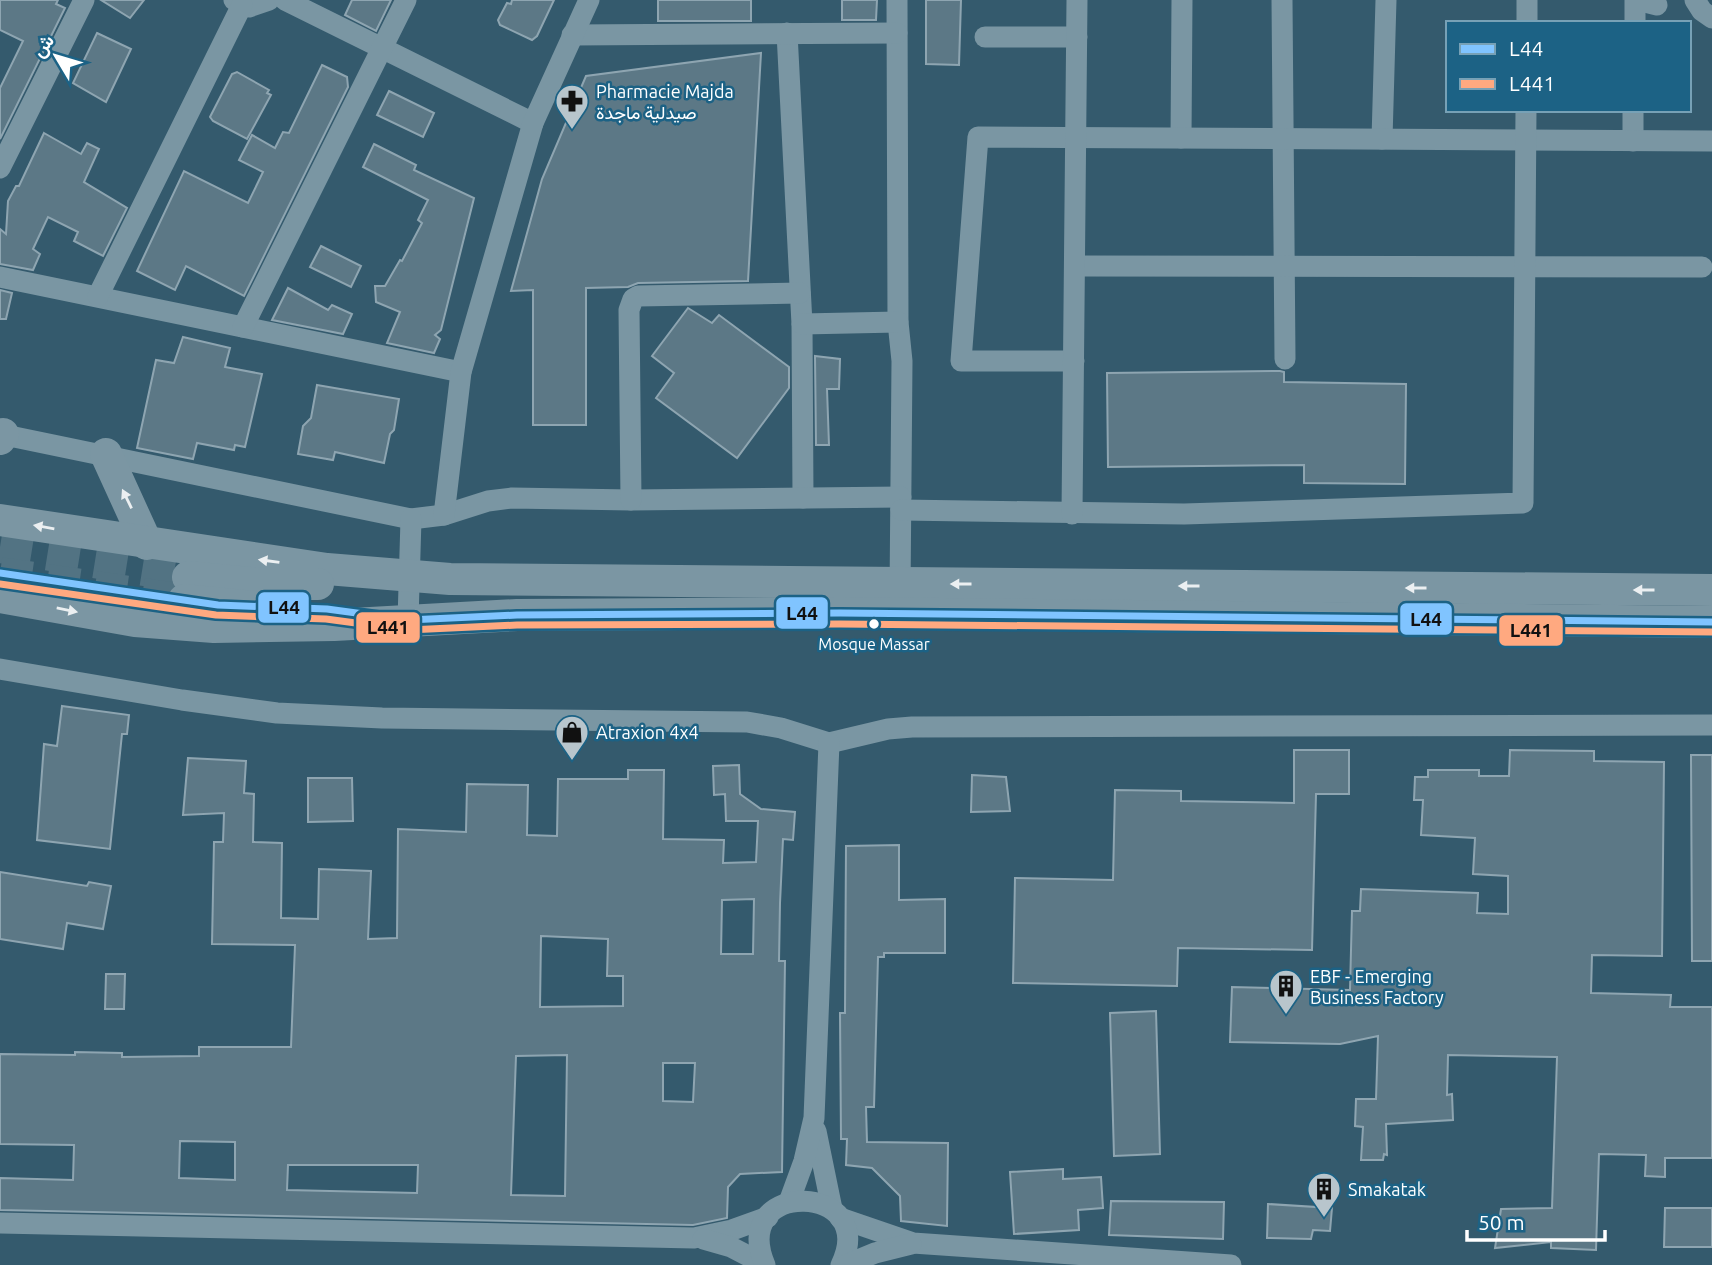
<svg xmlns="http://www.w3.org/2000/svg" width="1712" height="1265" font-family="Ubuntu,Vazirmatn,sans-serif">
	<rect width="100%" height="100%" fill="#345a6d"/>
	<g fill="#5c7886" stroke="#8ea5b1" stroke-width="2" fill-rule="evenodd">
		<polygon points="0,0 58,0 56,4 65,8 0,139 0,88 23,41 0,30"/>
		<polygon points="101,0 144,0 130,18"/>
		<polygon points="352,0 391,0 376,31 345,15"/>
		<polygon points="512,0 554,0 537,36 532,40 500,25 498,20 507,3 511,4"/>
		<rect x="658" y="0" width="93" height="21"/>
		<polygon points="842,0 877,0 876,20 842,20"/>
		<polygon points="926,0 961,0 959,65 926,64"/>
		<polygon points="97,33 131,49 106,102 73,83"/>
		<polygon points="761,53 748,281 638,283 628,287 586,288 586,425 533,425 533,290 511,291 542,179 586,76"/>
		<polygon points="322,65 347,77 348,87 244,296 186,266 175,290 137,271 184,171 248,203 263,172 239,160 252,135 275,148 283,132 289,133"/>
		<polygon points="237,72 269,90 267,93 271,95 247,139 213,121 210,117 232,74"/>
		<polygon points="389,91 434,113 423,137 377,115"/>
		<polygon points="44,133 81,154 87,143 99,149 84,182 127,208 103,256 74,241 78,232 48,217 33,249 40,254 33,270 0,264 0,229 6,234 8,201 16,186 19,186"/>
		<polygon points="374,144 416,165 414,170 474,198 441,330 435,335 440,339 434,353 387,343 400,312 376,302 375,286 385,286 400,260 402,261 422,223 418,220 428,200 363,167"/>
		<polygon points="321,246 361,266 351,287 310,267"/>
		<polygon points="288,288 328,310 332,305 352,314 343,334 272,320"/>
		<polygon points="0,290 12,293 6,319 0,319"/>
		<polygon points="688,308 712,323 719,315 789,367 789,388 737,458 656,398 674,373 652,356"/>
		<polygon points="183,337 230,348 225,367 262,374 245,447 235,445 234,450 197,443 193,459 137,448 156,360 174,363"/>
		<polygon points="815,356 840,359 839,389 827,389 829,445 816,445"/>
		<polygon points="1280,371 1284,372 1284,382 1406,384 1405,484 1304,483 1304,465 1108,467 1107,373"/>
		<polygon points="317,385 399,399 394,430 390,434 384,463 335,452 333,460 298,454 303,426 311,418"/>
		<polygon points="62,706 129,715 127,734 122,734 110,849 37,840 44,744 57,746"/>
		<polygon points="1294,750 1349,750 1349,794 1316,794 1312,950 1178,948 1177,986 1013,983 1015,878 1113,880 1115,790 1181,791 1181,801 1294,803"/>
		<polygon points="1510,750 1594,751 1594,761 1664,762 1662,956 1592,955 1591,993 1671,995 1670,1007 1712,1007 1712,1158 1665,1158 1665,1177 1645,1176 1646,1155 1599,1154 1596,1250 1551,1248 1551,1242 1495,1248 1501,1209 1552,1208 1557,1057 1448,1055 1447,1095 1452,1094 1453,1120 1386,1124 1387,1155 1384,1154 1383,1160 1361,1160 1363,1127 1355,1126 1356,1099 1376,1099 1378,1036 1340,1044 1230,1042 1232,987 1350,990 1352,911 1360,911 1361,889 1478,893 1477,913 1508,914 1508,876 1473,874 1475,838 1421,835 1423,800 1414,800 1415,777 1428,777 1428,770 1479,770 1479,776 1509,776"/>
		<polygon points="1691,755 1712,755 1712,961 1692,961"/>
		<path d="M188,758L246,761L244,793L254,794L253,842L282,843L281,918L318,919L319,869L371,871L368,939L397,938L398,829L466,832L467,784L528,785L527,835L557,836L558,779H628V770H664L663,839L724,840L723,863L756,862L758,821H726L725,794L714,795L713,766L739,765L740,794L761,809L795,812L793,840L783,839L780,903L779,961H785L782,1172L740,1174L728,1187L727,1218L693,1225L0,1210V1178L73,1180L74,1145L0,1144V1054L75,1055V1052L122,1053V1057L199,1056V1047H291L295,945L212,944L214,842H223L224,813L183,815ZM754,899L753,954H721L722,900ZM541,936L608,939L607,976H623V1006L540,1007ZM567,1055L565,1196L511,1195L516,1056ZM663,1063H695L693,1102L663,1101ZM180,1141L235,1142V1180L179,1178ZM288,1165H418L417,1193L287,1190Z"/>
		<polygon points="972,775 1006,777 1010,811 971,812"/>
		<polygon points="308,778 352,778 353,821 308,822"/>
		<polygon points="899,845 899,900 945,899 945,953 884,953 884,957 878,957 874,1107 866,1107 867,1142 948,1143 947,1226 901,1221 900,1196 872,1168 846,1165 847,1139 841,1139 840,1013 845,1013 846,846"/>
		<polygon points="0,872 87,886 89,882 111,886 103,929 67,923 63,949 0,939"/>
		<polygon points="106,974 125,974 124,1009 105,1009"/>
		<polygon points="1156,1011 1160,1154 1114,1156 1110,1013"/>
		<polygon points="1063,1169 1063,1179 1101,1177 1103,1208 1078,1210 1079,1230 1014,1234 1010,1172"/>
		<polygon points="1111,1201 1224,1202 1223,1239 1109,1235"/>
		<polygon points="1268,1204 1332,1208 1330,1231 1313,1230 1311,1239 1267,1238"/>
		<polygon points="1665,1208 1712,1208 1712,1247 1664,1247"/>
	</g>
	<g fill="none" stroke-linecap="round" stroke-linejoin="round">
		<g stroke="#527383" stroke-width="32" stroke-dasharray="32 16" stroke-linecap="butt">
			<polyline points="0,547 188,577"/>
			<polyline points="0,573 184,600"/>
		</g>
		<g stroke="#7a96a3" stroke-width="21">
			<polyline points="234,0 249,7 269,0"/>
			<polyline points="285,0 533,123"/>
			<polyline points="897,0 898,322 902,361 900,594"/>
			<polyline points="1282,0 1285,359"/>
			<polyline points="1637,0 1657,5"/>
			<polyline points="1695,0 1702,11 1712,18"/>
			<polyline points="1527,23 1527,0"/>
			<polyline points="1635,23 1635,0"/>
			<polyline points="787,33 802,324 803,498"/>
			<polyline points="572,35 897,33"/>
			<polyline points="985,37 1077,37"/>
			<polyline points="1181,138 1182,0"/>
			<polyline points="1382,139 1386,0"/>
			<polyline points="1633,141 1633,110"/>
			<polyline points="0,168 84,0"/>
			<polyline points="1075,266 1702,267"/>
			<polyline points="0,277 461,372"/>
			<polyline points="98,296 242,5"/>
			<polyline points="802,324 898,322"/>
			<polyline points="243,327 406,0"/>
			<polyline points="1074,361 961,361 978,137 1712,141"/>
			<polyline points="0,434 411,519 444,515 488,501 512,498 631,500 901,497"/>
			<polyline points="631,500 629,310 633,299 638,296 800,293"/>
			<polyline points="901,510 1184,514 1523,503 1526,110"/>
			<polyline points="1072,514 1077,0"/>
			<polyline points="444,515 461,372 533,123 589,0"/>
			<polyline points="408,620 411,519"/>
			<polyline points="0,669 182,700 277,713 382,718 747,722 781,728 829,743 888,729 912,727 1712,725"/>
			<polyline points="816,1131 832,1209"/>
			<polyline points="789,1202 804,1161 814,1118 829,743"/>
			<polyline points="840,1218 913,1243 1231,1265"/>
			<polyline points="0,1223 694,1238 732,1230 768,1217"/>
			<polyline points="703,1239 731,1247 764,1264"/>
			<path d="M765,1265C728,1177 881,1183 841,1265"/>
			<polyline points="846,1265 875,1253 911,1244"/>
		</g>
		<g stroke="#7b96a3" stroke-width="32">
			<polyline points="0,439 3,434"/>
			<polyline points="106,454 147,544"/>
			<polyline points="0,520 327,569 450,579 1712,590"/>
			<polyline points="188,577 261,584 318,584"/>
			<polyline points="0,597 135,621 214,627 334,625 517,615 840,613 1712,622"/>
			<polyline points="184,600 254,607"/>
		</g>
		<defs>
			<polyline id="bus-1" points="0,573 218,605 327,609 408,620 517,615 840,613 1712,622"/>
			<polyline id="bus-2" points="0,584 216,615 326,619 408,630 517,625 840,624 1712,632"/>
		</defs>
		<use href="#bus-1" stroke="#1c6285" stroke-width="12"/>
		<use href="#bus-2" stroke="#1c6285" stroke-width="12"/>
		<use href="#bus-1" stroke="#80c4ff" stroke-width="7"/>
		<use href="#bus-2" stroke="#ffa980" stroke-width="7"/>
	</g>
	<defs><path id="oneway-solid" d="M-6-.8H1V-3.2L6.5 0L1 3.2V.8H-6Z" transform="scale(1.75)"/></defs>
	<g fill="#ebeff1">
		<use href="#oneway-solid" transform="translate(127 499) rotate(-116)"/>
		<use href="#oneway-solid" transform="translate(44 527) rotate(-170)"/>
		<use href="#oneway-solid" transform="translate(269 561) rotate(-172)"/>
		<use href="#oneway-solid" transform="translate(961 584) rotate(-180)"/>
		<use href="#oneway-solid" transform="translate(1189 586) rotate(-180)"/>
		<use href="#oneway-solid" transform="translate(1416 588) rotate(-180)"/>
		<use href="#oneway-solid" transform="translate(1644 590) rotate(-180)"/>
		<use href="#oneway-solid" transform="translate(67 610) rotate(11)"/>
	</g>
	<defs>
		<symbol id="pharmacy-pin" viewBox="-11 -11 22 30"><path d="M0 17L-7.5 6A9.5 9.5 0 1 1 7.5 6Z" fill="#b8c5cc" stroke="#1c6285"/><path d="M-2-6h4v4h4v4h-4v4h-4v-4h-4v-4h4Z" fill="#111"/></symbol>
		<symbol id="shop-pin" viewBox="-11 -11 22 30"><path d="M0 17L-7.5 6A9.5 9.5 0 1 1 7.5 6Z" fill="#b8c5cc" stroke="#1c6285"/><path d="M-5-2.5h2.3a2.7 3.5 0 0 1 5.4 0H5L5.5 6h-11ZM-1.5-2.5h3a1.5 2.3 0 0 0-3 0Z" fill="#111"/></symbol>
		<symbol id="building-pin" viewBox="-11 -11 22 30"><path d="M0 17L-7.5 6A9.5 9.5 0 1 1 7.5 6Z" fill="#b8c5cc" stroke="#1c6285"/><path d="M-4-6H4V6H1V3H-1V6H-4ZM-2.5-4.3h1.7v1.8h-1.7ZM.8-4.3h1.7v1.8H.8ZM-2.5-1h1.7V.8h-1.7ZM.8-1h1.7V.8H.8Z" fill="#111"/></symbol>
	</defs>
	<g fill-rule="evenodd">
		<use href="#pharmacy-pin" x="553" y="82" width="38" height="52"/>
		<use href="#shop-pin" x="553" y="713" width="38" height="52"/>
		<use href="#building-pin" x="1267" y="967" width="38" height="52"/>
		<use href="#building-pin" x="1305" y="1170" width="38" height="52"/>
	</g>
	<circle fill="#fff" stroke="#1c6285" stroke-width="2.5" cx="874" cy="624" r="6"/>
	<g text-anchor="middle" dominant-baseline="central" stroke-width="5" stroke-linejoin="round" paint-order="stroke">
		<g font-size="16" fill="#fff" stroke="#1c6285">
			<text x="874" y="644">Mosque Massar</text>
		</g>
		<g font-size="18" fill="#fff" stroke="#1c6285" text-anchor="start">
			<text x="596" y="91">Pharmacie Majda<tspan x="596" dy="21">صيدلية ماجدة</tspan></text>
			<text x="596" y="732">Atraxion 4x4</text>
			<text x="1310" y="976">EBF - Emerging<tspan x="1310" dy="21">Business Factory</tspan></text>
			<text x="1348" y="1189">Smakatak</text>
		</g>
	</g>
	<g stroke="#1c6285" stroke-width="2.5">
		<rect x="257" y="591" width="53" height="33" rx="7" fill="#80c4ff"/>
		<rect x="775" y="596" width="54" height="34" rx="7" fill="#80c4ff"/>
		<rect x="1399" y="602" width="54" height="34" rx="7" fill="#80c4ff"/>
		<rect x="355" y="611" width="66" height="33" rx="7" fill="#ffa980"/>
		<rect x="1498" y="614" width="66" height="33" rx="7" fill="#ffa980"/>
	</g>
	<g font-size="19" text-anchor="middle" font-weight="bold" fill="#111">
		<text x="284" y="614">L44</text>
		<text x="802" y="620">L44</text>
		<text x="1426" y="626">L44</text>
		<text x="388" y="634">L441</text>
		<text x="1531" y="637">L441</text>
	</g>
	<rect x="1446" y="21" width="245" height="91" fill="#1c6285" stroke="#77a1b6" stroke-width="2"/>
	<rect x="1460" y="44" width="35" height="10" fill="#80c4ff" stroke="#77a1b6" stroke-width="2"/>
	<text x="1509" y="56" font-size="21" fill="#ffffff">L44</text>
	<rect x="1460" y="79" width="35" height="10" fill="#ffa980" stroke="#77a1b6" stroke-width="2"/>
	<text x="1509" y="91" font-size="21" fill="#ffffff">L441</text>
	<g transform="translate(56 56) rotate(308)" stroke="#1c6285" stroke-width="5" paint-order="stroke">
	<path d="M0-5L12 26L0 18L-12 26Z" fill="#ffffff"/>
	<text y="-10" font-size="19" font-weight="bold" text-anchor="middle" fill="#ffffff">ش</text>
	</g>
	<path d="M1467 1230v10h138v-10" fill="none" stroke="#ffffff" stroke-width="3.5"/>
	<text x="1478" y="1230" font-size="21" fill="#ffffff" stroke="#1c6285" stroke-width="5" paint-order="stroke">50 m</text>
</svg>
